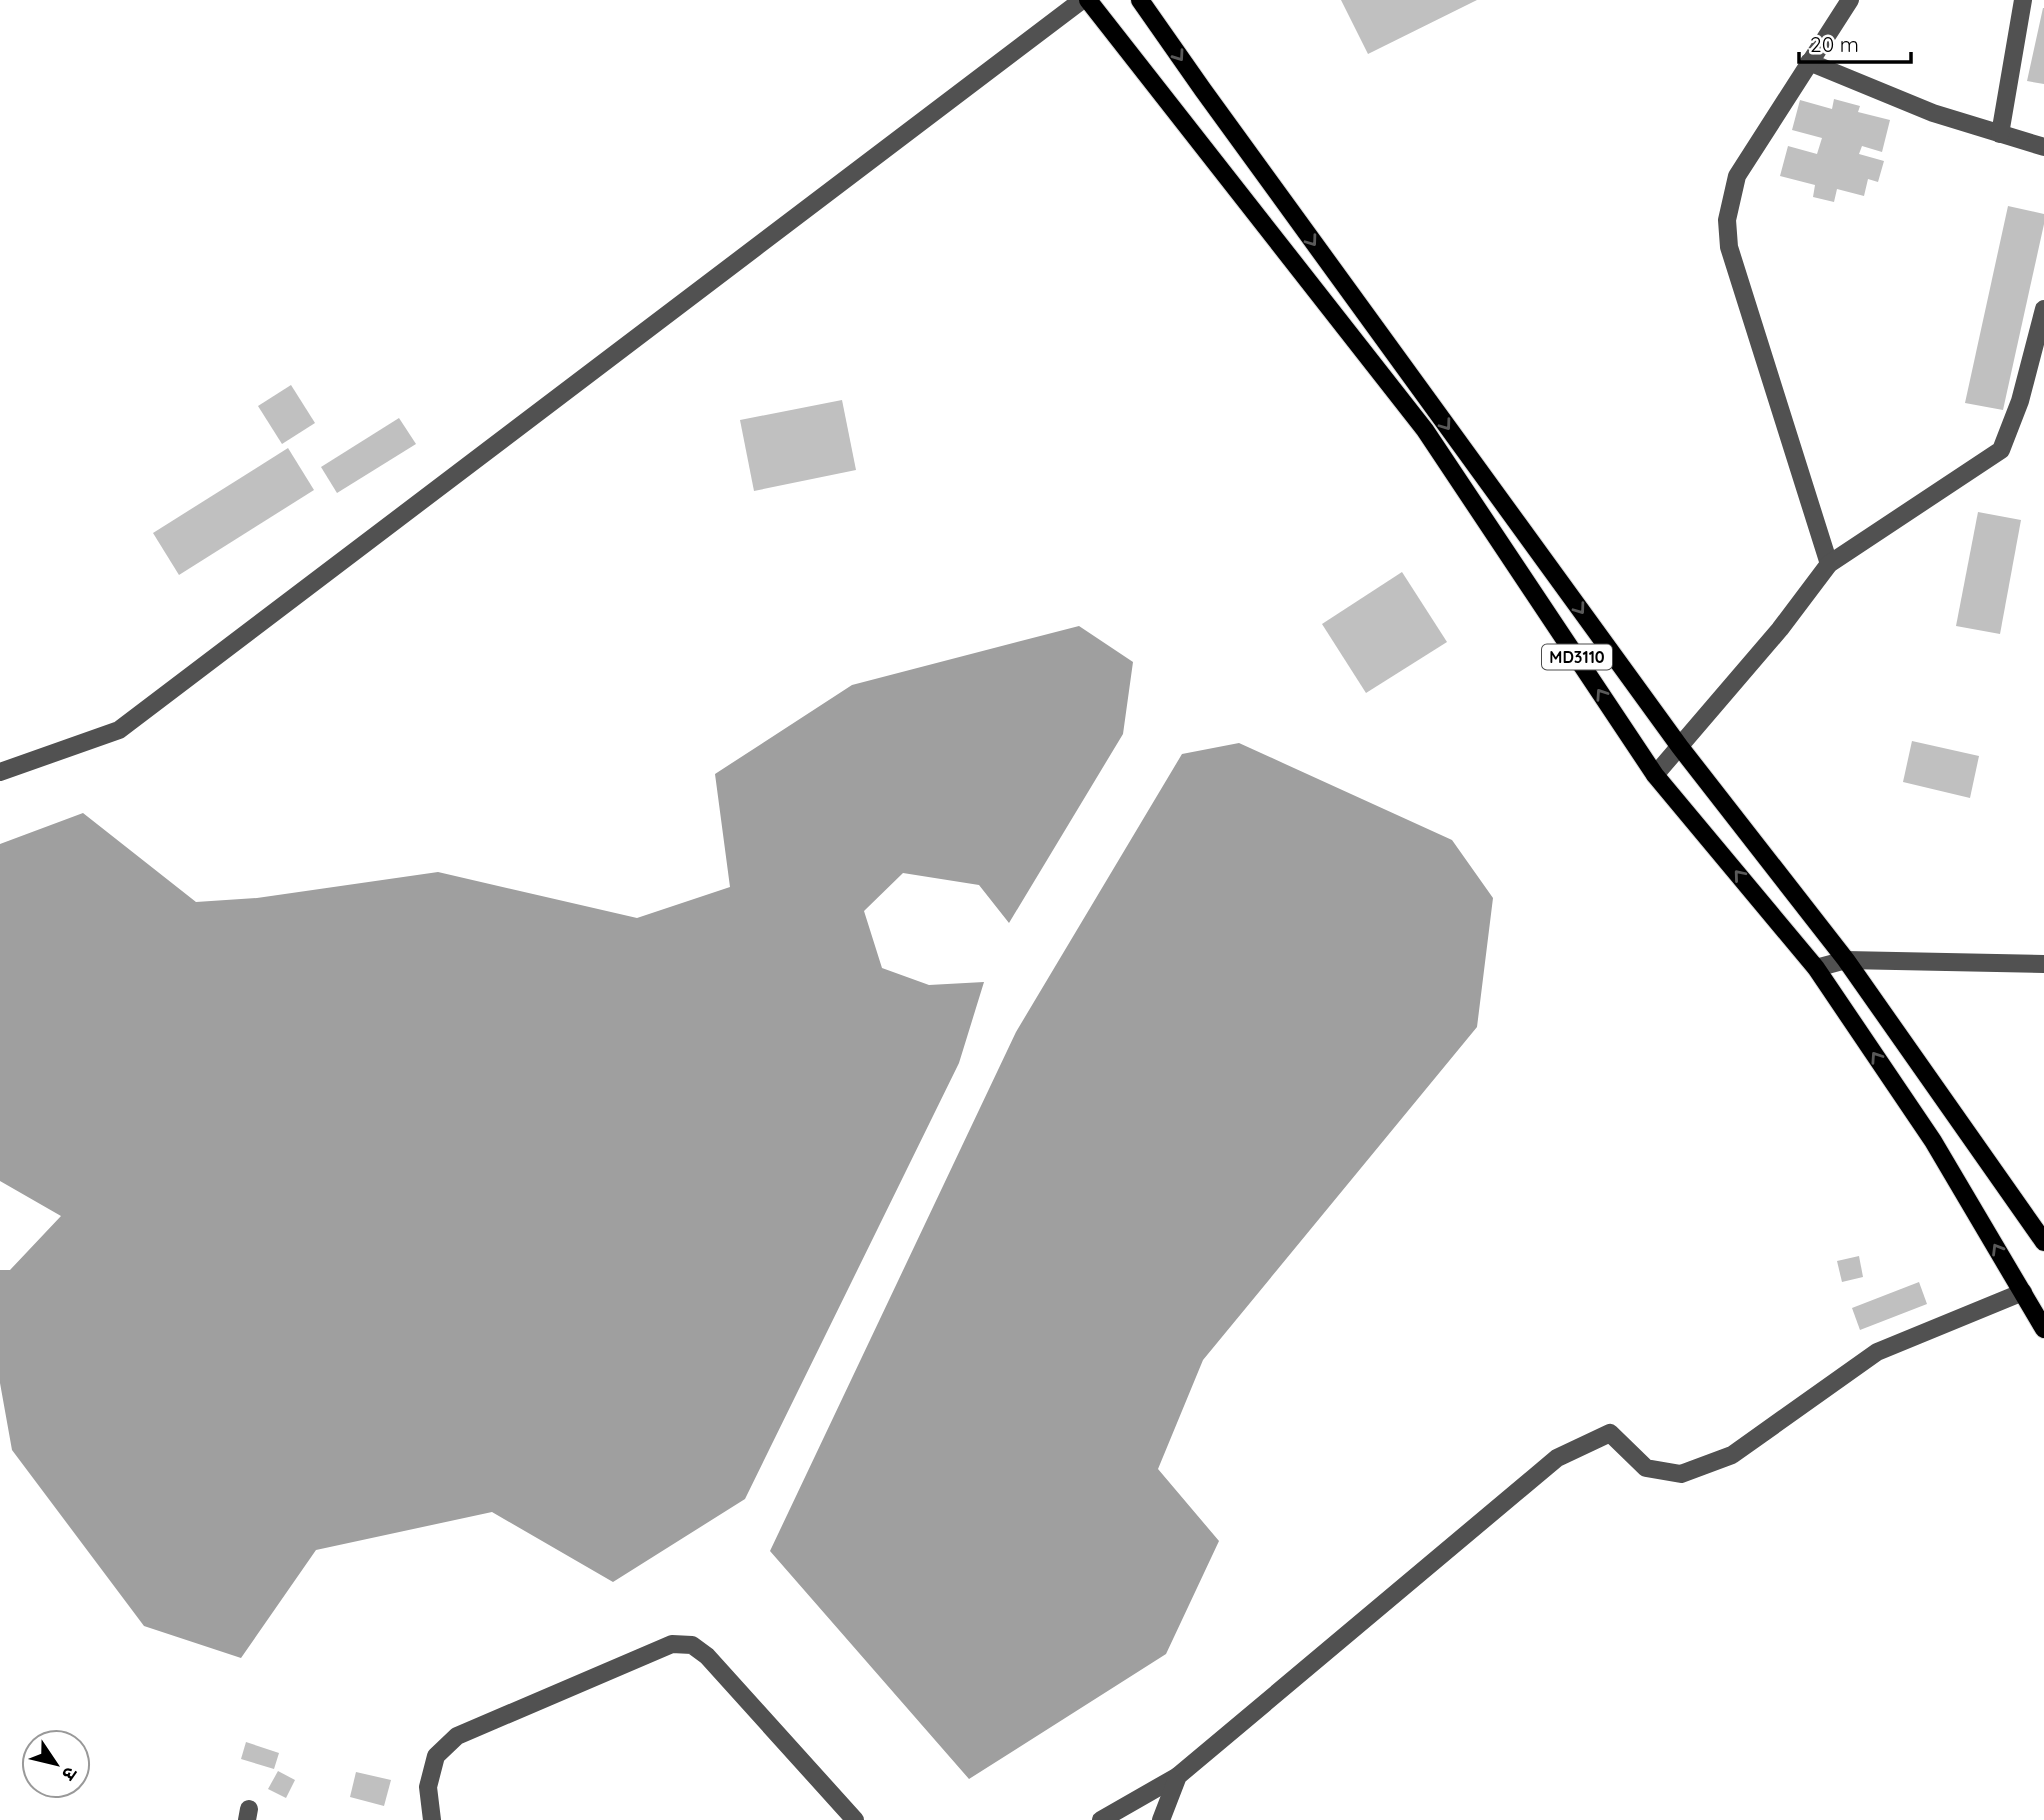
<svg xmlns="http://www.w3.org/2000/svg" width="2044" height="1820" font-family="Quicksand,'Noto Sans Devanagari',sans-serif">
	<rect width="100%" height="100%" fill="#fff"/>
	<g fill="#9f9f9f">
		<polygon points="1079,626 1133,662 1123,734 1009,923 979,885 903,873 864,911 882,968 929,985 984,982 959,1063 745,1499 613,1582 492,1512 316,1550 241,1658 144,1626 12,1450 0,1383 0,1270 10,1270 61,1216 0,1181 0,844 83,813 196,902 257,898 438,872 637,918 730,887 715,774 852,685"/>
		<polygon points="1239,743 1452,840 1493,898 1477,1027 1203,1360 1158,1469 1219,1541 1166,1654 969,1779 770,1551 1016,1032 1182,754"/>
	</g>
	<g fill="#c0c0c0">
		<polygon points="1341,0 1477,0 1368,54"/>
		<polygon points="2043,8 2044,8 2044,84 2027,81"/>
		<polygon points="1834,99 1860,106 1858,112 1890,120 1882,152 1862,146 1859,154 1884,161 1878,182 1868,179 1864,196 1837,189 1834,202 1813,197 1815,185 1780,176 1788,146 1817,154 1822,138 1792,130 1800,100 1832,109"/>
		<polygon points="2008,206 2044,214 2044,224 2003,410 1965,403"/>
		<polygon points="291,385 315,423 282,444 258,406"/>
		<polygon points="842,400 856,470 754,491 740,420"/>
		<polygon points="399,418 416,444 337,493 321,467"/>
		<polygon points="288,448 314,490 179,575 153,533"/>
		<polygon points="1978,512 2021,520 2000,634 1956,626"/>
		<polygon points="1402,572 1447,642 1366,693 1322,624"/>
		<polygon points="1912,741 1979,756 1970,798 1903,782"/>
		<polygon points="1859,1256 1863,1277 1842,1282 1837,1261"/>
		<polygon points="1919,1282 1927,1304 1860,1330 1852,1308"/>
		<polygon points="246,1742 279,1753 274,1769 241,1759"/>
		<polygon points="278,1771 295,1780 286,1798 268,1789"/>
		<polygon points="356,1772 391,1780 384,1806 350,1797"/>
	</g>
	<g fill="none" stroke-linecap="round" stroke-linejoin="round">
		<defs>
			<g id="major">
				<polyline points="1088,0 1425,430 1655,775 1816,968 1933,1141 2044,1329"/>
				<polyline points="1140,0 1203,90 1680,747 1846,960 2044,1242"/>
			</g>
		</defs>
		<use href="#major" stroke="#dbdbdb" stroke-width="20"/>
		<g stroke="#515151" stroke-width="18">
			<polyline points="1809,62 1933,113 2044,147"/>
			<polyline points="2000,134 2023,0"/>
			<polyline points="1829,564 1729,247 1727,220 1737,176 1850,0"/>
			<polyline points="0,772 119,730 1082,0"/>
			<polyline points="1655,775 1780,629 1829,564 2001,450 2020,401 2044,309"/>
			<polyline points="1816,968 1846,960 2044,964"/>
			<polyline points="247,1820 249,1809"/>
			<polyline points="432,1820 428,1787 436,1756 457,1736 672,1644 692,1645 707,1656 855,1820"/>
			<polyline points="1101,1820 1178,1776"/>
			<polyline points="1161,1820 1178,1776 1557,1458 1610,1433 1646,1468 1681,1474 1732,1455 1877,1352 2023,1292"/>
		</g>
		<use href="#major" stroke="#000" stroke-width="18"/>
	</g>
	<defs><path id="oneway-chevron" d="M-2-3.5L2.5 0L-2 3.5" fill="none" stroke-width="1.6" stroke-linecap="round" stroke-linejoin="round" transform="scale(1.75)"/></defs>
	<g stroke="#595959">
		<use href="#oneway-chevron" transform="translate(1179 56) rotate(55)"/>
		<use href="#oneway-chevron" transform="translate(1312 241) rotate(54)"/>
		<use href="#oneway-chevron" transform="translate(1446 425) rotate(54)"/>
		<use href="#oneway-chevron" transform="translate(1580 609) rotate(54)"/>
		<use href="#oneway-chevron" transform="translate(1601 694) rotate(-124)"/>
		<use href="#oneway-chevron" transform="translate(1739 875) rotate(-130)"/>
		<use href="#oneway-chevron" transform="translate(1876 1057) rotate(-124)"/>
		<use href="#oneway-chevron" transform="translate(1997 1249) rotate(-121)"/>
	</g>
	<g text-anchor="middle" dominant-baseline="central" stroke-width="5" stroke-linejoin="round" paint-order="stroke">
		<rect fill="#fff" stroke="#4c4c4c" stroke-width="2" x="1542" y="644.5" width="70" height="25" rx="5"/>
		<g font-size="16" font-weight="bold" fill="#000">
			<text x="1577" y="657">MD3110</text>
		</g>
	</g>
	<g transform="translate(56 1764) rotate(125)"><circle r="33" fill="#ffffff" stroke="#999999" stroke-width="2"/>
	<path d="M0-5L12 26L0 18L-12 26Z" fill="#000000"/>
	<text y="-10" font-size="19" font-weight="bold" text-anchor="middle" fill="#000000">उ</text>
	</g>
	<path d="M1799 52v10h112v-10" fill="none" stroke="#000000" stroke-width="3.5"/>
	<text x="1810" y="52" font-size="21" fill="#000000" stroke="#ffffff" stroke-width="5" paint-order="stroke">20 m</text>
</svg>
